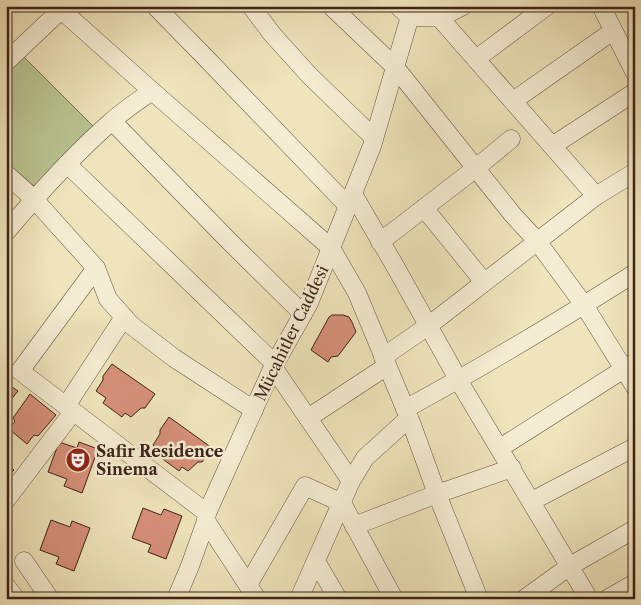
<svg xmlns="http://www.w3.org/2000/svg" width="641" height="605" font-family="'Libre Caslon Text',serif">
	<rect width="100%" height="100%" fill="#efe4bb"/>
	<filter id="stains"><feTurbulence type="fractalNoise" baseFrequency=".004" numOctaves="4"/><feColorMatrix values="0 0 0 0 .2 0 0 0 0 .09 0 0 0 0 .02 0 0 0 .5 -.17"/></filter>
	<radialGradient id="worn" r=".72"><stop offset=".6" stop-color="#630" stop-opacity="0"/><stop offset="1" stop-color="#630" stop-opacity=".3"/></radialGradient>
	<polygon fill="#b9c491" stroke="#7c7456" points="23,56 94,127 34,186 6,162 6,71"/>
	<g fill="#d7907a" stroke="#3e231a">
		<polygon points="332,315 343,315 349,317 352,322 356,332 338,356 331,357 328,362 311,350 329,317"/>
		<polygon points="112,364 155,394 145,408 141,408 131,417 125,413 122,417 103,403 106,398 96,391 103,380 103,376"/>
		<polygon points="6,383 18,391 6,406"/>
		<polygon points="30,394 56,415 38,436 34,435 27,444 9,429 15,421 13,418"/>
		<polygon points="169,417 212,448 202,462 198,462 188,471 182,467 179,471 160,457 163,453 153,445 160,434 160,430"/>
		<polygon points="59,442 77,448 79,442 98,449 82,493 64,486 67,479 48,472"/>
		<polygon points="6,464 14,470 6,478"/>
		<polygon points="143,508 161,515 164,509 182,516 166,559 148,552 151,545 132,538"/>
		<polygon points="51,520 70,527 72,521 90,528 74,571 56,564 59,557 40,550"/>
	</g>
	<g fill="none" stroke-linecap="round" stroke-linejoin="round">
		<defs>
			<g id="minor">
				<polyline points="57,6 152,91 331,248 357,293 412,425 437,494 479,599"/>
				<polyline points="155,6 204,56 348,206"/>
				<polyline points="251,6 272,34 309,75 374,138"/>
				<polyline points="331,6 395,67 513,215 537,241 584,305 635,387"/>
				<polyline points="398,6 410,17 433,17 445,15 463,6"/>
				<polyline points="601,6 635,73"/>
				<polyline points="438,16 596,196"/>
				<polyline points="476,59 547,6"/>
				<polyline points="6,62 65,6"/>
				<polyline points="513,101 613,31"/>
				<polyline points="112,121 229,241 303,314"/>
				<polyline points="552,146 635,92"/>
				<polyline points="67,164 275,364"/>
				<polyline points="6,174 34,199 96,268 108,299 131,325 174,358 254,410"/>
				<polyline points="353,194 395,266 463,388 589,599"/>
				<polyline points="424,208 484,282"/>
				<path d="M6,232C39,193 73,155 112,121C124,110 138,101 152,91"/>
				<polyline points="380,242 476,168 511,139"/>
				<polyline points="96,268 20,371 207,513"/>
				<polyline points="383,357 428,326 596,196 635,172"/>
				<polyline points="273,367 351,481"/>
				<polyline points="66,406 124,317"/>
				<path d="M405,409C483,367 559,321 635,273"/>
				<polyline points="308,418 387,366"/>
				<polyline points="500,448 635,362"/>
				<polyline points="6,500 73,412"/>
				<polyline points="532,501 635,447"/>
				<polyline points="206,521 257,599"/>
				<polyline points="354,526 437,494 512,468"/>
				<polyline points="24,561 50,599"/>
				<polyline points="316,561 338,599"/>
				<polyline points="248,585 305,486 342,503 394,599"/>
				<polyline points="6,586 16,599"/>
				<polyline points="176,599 190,566 206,521 207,513 273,367 309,303 372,146 413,6"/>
				<polyline points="299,599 351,481 365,458 409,418"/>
				<polyline points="524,599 570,566 635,529"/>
				<polyline points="607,599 635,583"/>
			</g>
		</defs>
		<use href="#minor" stroke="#6a5342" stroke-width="19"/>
		<use href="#minor" stroke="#f5edd3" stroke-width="18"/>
	</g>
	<defs>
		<symbol id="theatre-disc" viewBox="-11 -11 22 22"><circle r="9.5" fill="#8f2418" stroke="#f5edd3"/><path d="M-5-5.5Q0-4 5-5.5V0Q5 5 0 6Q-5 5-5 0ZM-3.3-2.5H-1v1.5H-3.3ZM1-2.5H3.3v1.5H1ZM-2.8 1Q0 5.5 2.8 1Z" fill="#fff"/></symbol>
	</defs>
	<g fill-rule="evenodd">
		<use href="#theatre-disc" x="64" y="446" width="28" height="28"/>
	</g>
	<g text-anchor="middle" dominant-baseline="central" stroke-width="5" stroke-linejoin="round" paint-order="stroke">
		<g font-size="16" fill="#3e231a" stroke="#f5edd3">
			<text transform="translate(291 333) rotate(-64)">Mücahitler Caddesi</text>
		</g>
		<g font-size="16" font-weight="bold" fill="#3e231a" stroke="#f5edd3" text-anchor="start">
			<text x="96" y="451">Safir Residence<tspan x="96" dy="18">Sinema</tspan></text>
		</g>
	</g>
	<rect width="641" height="605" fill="none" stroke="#efe4bb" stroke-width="25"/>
	<rect x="8" y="8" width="626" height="590" fill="none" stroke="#3e231a" stroke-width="2.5"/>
	<rect x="12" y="12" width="616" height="580" fill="none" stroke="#3e231a"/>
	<rect width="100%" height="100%" filter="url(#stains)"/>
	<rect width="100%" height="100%" fill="url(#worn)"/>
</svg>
